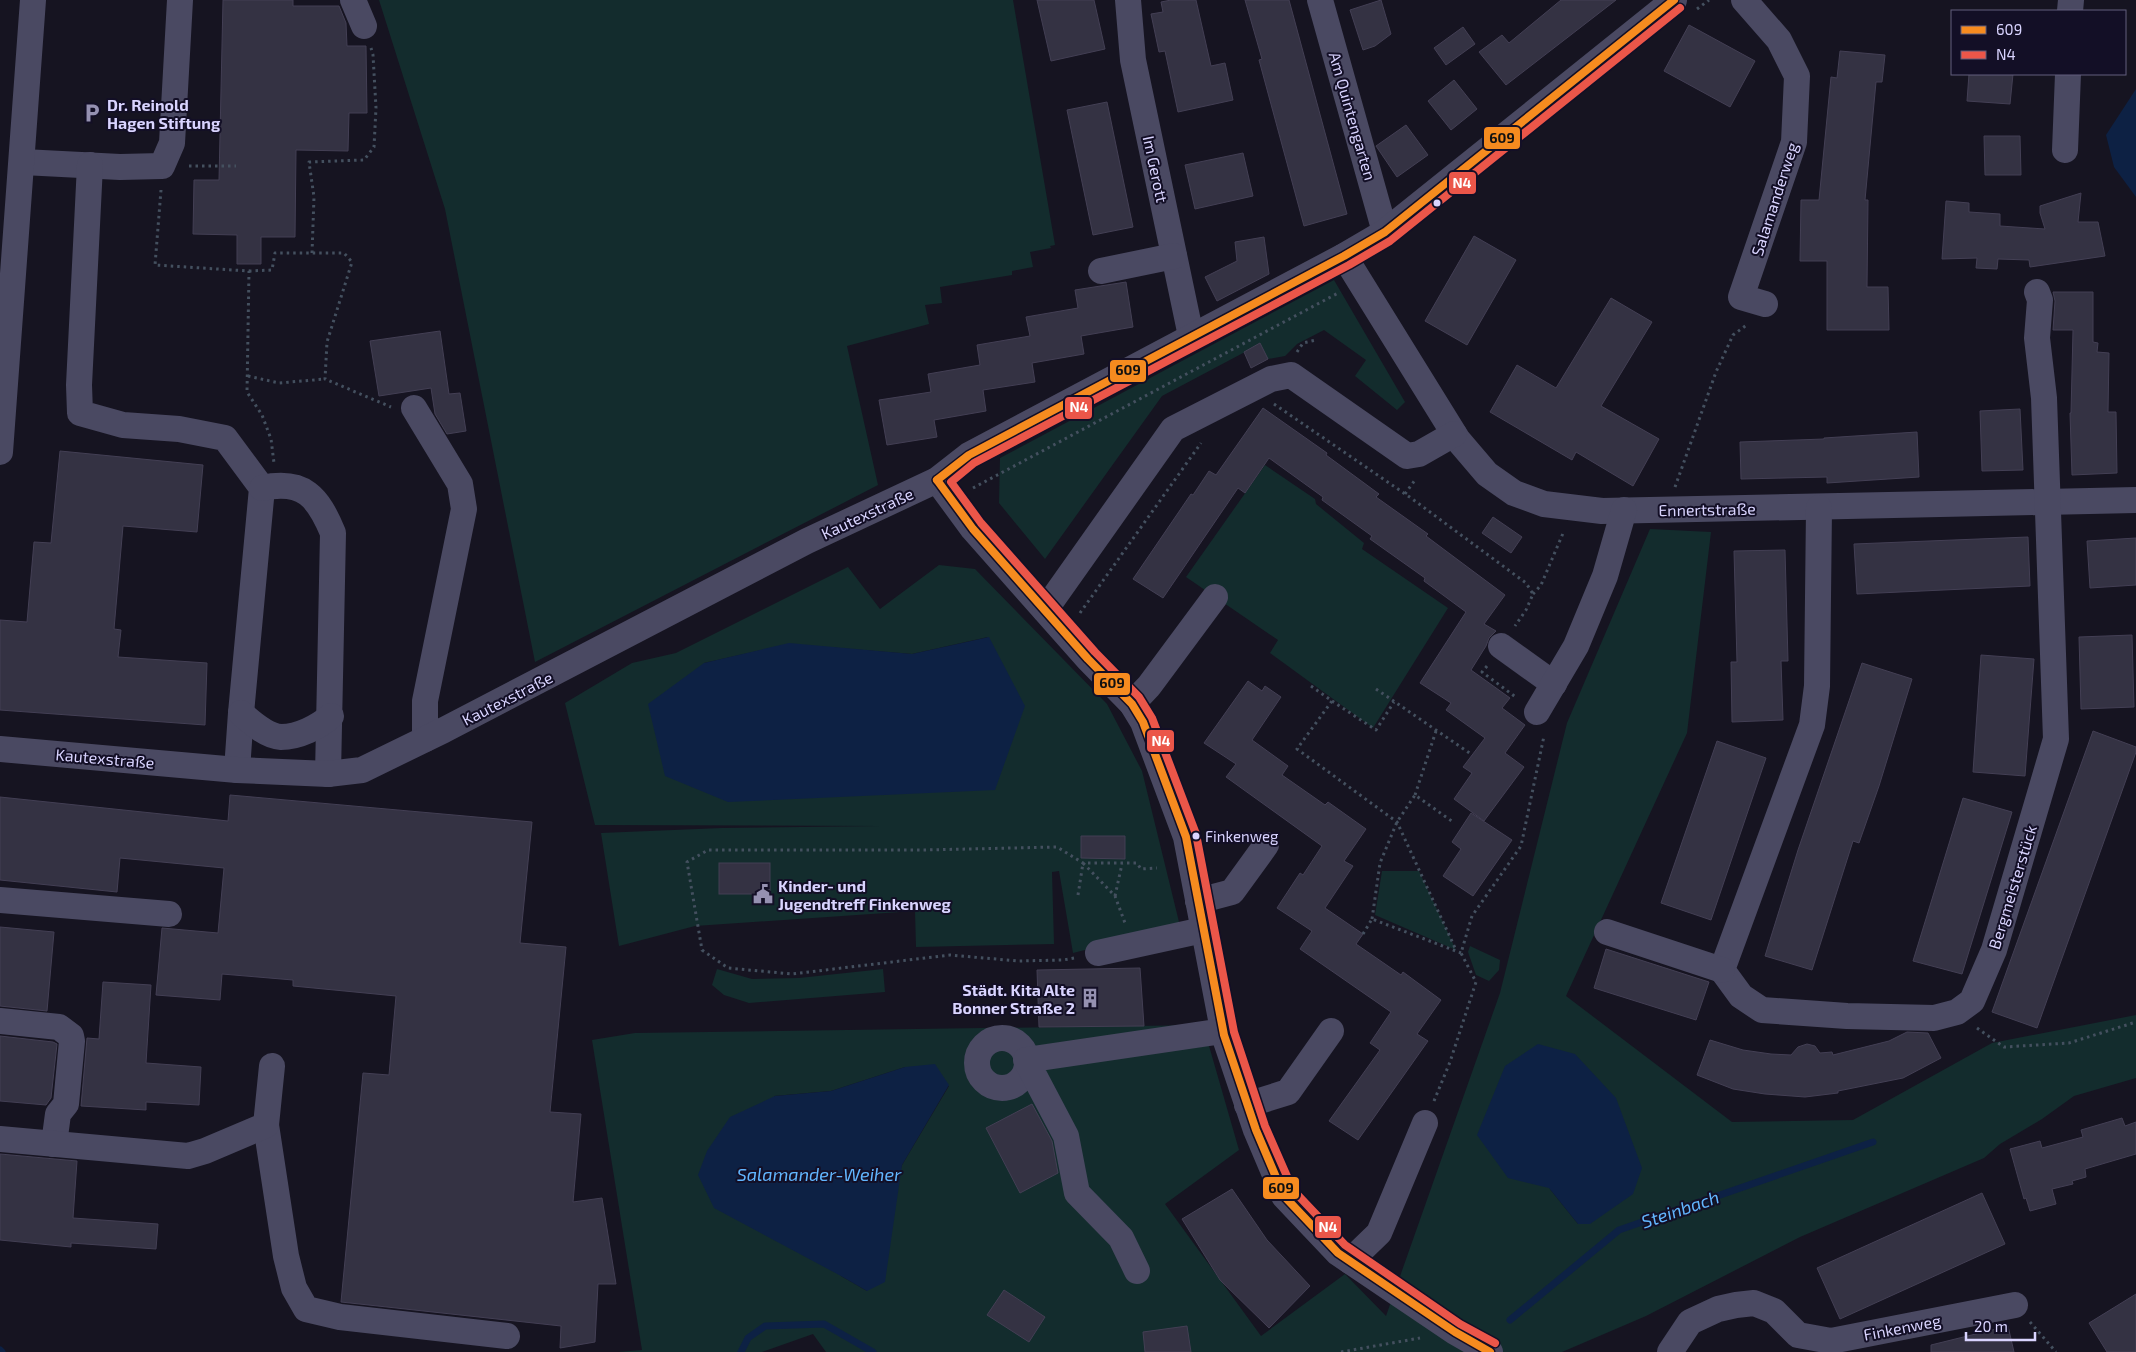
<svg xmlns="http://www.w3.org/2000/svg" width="2136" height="1352" font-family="'Exo 2',sans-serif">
	<rect width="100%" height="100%" fill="#161421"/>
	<g fill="#132c2d" fill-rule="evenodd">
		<polygon points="379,0 1013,0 1055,245 1050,246 1051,248 1030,252 1033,267 1012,271 1012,275 940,287 942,303 925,305 929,324 847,346 878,485 535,662 445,209"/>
		<polygon points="1334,280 1405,402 1397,410 1355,376 1366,360 1324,330 1297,344 1285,356 1268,359 1260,344 1162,396 1045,559 999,503 1000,458"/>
		<polygon points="1265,465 1315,499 1316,504 1364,543 1362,549 1448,608 1373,728 1270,653 1278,640 1186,577"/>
		<path d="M1650,529L1711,532L1687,733L1566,996L1732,1122L1853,1120L1992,1043L2136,1015V1078L2074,1096L2042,1119L2000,1144L1984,1158L1800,1237L1646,1316L1562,1352H826L813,1334L762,1352H618L642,1350L592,1040L635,1033L1203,1025L1239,1150L1165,1204L1261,1336L1345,1274L1386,1316L1500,993L1567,723ZM905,1067L949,1086L902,1165L867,1291L841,1276L774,1096L831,1091ZM1549,1188L1590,1224H1578Z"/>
		<path d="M939,565L975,569L1107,704L1142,771L1180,926L1073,953L1059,871L1052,872L1054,944L916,947L915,911L695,926L619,946L601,833L722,828L881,826L595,825L565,703L632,663L676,653L848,567L880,609ZM988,637L728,802L704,663L789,644L912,654Z"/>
		<polygon points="1382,871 1419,871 1456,950 1375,915"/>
		<polygon points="1470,946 1500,960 1499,970 1489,981 1476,975 1468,952"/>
		<polygon points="717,969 752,979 799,978 883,969 885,992 749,1003 724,995 712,985"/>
	</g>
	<g fill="#0d2144">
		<polygon points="2136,89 2136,197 2114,167 2106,135"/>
		<polygon points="989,637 1025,706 995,790 728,802 665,776 648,704 704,663 789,643 912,654"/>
		<polygon points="1538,1044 1575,1054 1616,1098 1642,1168 1633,1194 1590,1224 1578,1224 1549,1188 1508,1178 1477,1135 1505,1066"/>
		<polygon points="935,1064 949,1085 902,1165 885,1282 867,1291 841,1276 714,1208 698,1175 707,1151 730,1117 775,1096 831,1091 905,1067"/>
	</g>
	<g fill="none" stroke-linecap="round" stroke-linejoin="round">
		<g stroke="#0d2144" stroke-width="7">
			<polyline points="1510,1320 1619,1230 1873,1142"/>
			<polyline points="0,1350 2,1352"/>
			<polyline points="741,1352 748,1338 765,1326 824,1324 873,1352"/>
		</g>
	</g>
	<g fill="#343243" stroke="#433f54">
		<polygon points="223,0 293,0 293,6 339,6 346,23 347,46 366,46 367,113 349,113 348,151 296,150 295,237 261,237 261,264 237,264 237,235 193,234 194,180 219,180"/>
		<polygon points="1037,0 1094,0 1105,49 1051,61"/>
		<polygon points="1171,0 1196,0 1211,66 1225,63 1233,100 1178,112 1165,51 1159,52 1151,14 1163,12 1161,2"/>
		<polygon points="1245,0 1289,0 1347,214 1304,226 1259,60 1262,59"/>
		<polygon points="1381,0 1391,34 1375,46 1363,50 1350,10"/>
		<polygon points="1561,0 1616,0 1506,85 1479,52 1502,35 1509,43"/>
		<polygon points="1689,25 1755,61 1730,107 1664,71"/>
		<polygon points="1463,27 1475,44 1446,65 1434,48"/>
		<polygon points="1840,51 1885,55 1882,82 1876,82 1865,200 1868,200 1867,287 1888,287 1889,330 1827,330 1827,261 1800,261 1801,200 1819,200 1831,77 1837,78"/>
		<polygon points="1969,74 2013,74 2010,104 1967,101"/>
		<polygon points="1454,80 1477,109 1451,130 1428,101"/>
		<polygon points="1107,102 1133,227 1093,235 1067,110"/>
		<polygon points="1406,125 1428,155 1397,177 1376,146"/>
		<polygon points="1984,136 2020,136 2021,175 1985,175"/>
		<polygon points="1243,153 1253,196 1195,209 1185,165"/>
		<polygon points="2081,193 2078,222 2098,222 2105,256 2030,267 2029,260 1998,259 1997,269 1976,268 1977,258 1942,259 1946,201 1969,203 1969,212 2000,214 2000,226 2045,229 2040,213 2040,206"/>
		<polygon points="1474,236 1516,260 1467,345 1425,321"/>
		<polygon points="1264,237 1269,274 1217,301 1205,277 1237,261 1235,242"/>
		<polygon points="1126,282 1133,327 1081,336 1084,354 1032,363 1035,382 983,390 986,411 934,420 937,437 887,445 879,400 931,392 928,374 980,365 977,345 1030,336 1026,317 1078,308 1075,290"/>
		<polygon points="2053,292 2093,292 2093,342 2098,343 2097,352 2109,353 2108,412 2116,412 2117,473 2072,475 2070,413 2071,413 2073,330 2053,330 2055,301"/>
		<polygon points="1611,298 1652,322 1601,406 1659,439 1633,486 1576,452 1572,460 1490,412 1517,365 1556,388"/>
		<polygon points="440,331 449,394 460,393 466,431 447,434 435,414 431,388 379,396 370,341"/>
		<polygon points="1260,343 1268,359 1251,368 1244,352"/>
		<polygon points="1263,408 1327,453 1326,455 1379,494 1376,497 1428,534 1426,536 1446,551 1505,595 1484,624 1496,631 1489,638 1486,646 1471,670 1510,698 1502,708 1525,725 1505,753 1524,767 1484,821 1454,799 1472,773 1463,767 1485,738 1446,710 1451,703 1420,683 1466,612 1424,581 1425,578 1370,539 1372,536 1322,500 1323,497 1269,458 1245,493 1238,488 1163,598 1133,579 1191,494 1193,495 1209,471 1216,475"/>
		<polygon points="2020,409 2023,470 1982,471 1980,411"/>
		<polygon points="1917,432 1919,477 1827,483 1827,477 1741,479 1740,442 1824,439 1824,438"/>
		<polygon points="60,451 203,465 197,532 123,526 114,629 121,630 118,657 207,663 205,725 0,710 0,620 27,622 34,542 51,543"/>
		<polygon points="1493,517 1522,537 1511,553 1482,533"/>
		<polygon points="2028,537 2030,586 1857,594 1854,544"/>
		<polygon points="2136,538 2136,585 2090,588 2087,541"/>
		<polygon points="1785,550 1788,661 1781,661 1783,720 1732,722 1731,662 1737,662 1734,551"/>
		<polygon points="2132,635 2134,707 2081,709 2079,637"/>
		<polygon points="1981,655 2034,659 2025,776 1973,772"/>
		<polygon points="1862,663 1912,679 1879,786 1859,843 1853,841 1812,970 1765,956 1798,850"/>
		<polygon points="1248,681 1262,691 1265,686 1281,697 1252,740 1288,766 1282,775 1325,805 1328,802 1366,829 1344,861 1353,866 1325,908 1363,934 1356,944 1401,975 1403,972 1441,1000 1417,1034 1428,1041 1358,1140 1329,1121 1380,1050 1370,1043 1391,1012 1300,949 1312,931 1277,908 1300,873 1303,875 1322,846 1226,777 1236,764 1204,743"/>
		<polygon points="2093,731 2136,747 2136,752 2037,1028 1992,1012"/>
		<polygon points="1717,741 1766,758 1711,920 1661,903"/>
		<polygon points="230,795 532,822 520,943 566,947 550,1112 581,1114 573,1202 602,1198 616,1284 598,1284 595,1342 560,1348 561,1326 341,1302 363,1073 389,1075 396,996 293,986 293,980 222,974 220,1000 156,995 162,928 218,933 224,868 120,858 117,892 0,880 0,797 228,821"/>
		<polygon points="1963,798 2012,812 1962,974 1913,961"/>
		<polygon points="1471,813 1512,840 1473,896 1443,876 1461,849 1452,842"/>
		<polygon points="1081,836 1125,836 1125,859 1081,858"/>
		<rect x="719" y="863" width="51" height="31"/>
		<polygon points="0,927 54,932 47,1011 0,1006"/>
		<polygon points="1606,949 1709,982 1696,1020 1594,988"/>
		<polygon points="1140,968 1144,1026 1039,1027 1037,970"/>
		<polygon points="103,982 151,985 146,1063 201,1067 199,1105 146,1102 146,1110 81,1106 87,1038 99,1039"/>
		<polygon points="1907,1032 1928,1033 1941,1058 1903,1078 1838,1091 1838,1093 1805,1097 1765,1094 1733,1089 1697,1075 1710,1040 1743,1050 1771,1054 1791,1055 1798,1047 1807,1044 1815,1046 1820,1053 1832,1052 1833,1055 1889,1041"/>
		<polygon points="0,1036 53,1042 57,1044 51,1098 46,1105 0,1101"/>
		<polygon points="1032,1104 1052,1141 1058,1173 1020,1193 986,1128"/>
		<polygon points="2122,1118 2125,1126 2136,1122 2136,1154 2085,1169 2086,1177 2072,1181 2073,1184 2052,1189 2056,1204 2030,1211 2026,1198 2024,1199 2010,1149 2040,1141 2042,1148 2083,1137 2081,1130"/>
		<polygon points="0,1154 77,1161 73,1218 158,1224 156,1249 71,1243 71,1247 0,1240"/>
		<polygon points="1232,1189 1267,1240 1310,1286 1269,1328 1220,1280 1182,1219"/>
		<polygon points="1982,1193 2005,1244 1840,1319 1817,1268"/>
		<polygon points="1004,1290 1045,1317 1029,1342 987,1315"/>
		<polygon points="2136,1294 2136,1352 2107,1352 2089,1323"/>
		<polygon points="1187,1326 1191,1352 1145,1352 1143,1332"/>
		<polygon points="2008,1326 2014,1352 1931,1352 1931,1345"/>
	</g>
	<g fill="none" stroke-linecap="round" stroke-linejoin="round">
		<g stroke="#44505f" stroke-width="3" stroke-dasharray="2.5 4" stroke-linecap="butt">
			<polyline points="1697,9 1709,0"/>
			<polyline points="189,166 236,166"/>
			<polyline points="161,190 155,265 249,271 247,392 262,415 271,439 274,463"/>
			<polyline points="312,253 314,197 309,162 364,160 374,147 376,108 373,55 371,48"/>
			<polyline points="249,271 272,270 275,253 344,253 352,262 327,342 325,379 391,407"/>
			<polyline points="1297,352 1303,343 1316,340"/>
			<polyline points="248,376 279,383 325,379"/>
			<polyline points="1274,404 1411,498 1526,583 1533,594 1526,610 1515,626"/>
			<polyline points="1675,487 1716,372 1733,335 1748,324"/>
			<polyline points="973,488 1340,292"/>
			<polyline points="1405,494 1415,480"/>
			<polyline points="1533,594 1541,585 1564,531"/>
			<polyline points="1080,613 1201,443"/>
			<polyline points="1487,666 1482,672 1517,698"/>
			<polyline points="1311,686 1332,701 1297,749 1397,822 1456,950"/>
			<polyline points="1376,689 1471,754"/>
			<polyline points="1332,701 1376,730 1394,702"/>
			<polyline points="1415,795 1436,731"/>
			<polyline points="1078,895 1083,863 1115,896 1125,923"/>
			<polyline points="1115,896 1122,864"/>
			<polyline points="1372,919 1380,863 1397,822 1415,795 1453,822"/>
			<polyline points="1363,934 1372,919 1461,953"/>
			<polyline points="1074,958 1063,960 1018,961 950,955 792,974 728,968 702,950 687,862 708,850 924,850 1057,847 1083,863 1137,863 1141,869 1157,868"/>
			<polyline points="1977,1028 2004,1047 2069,1043 2136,1022"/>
			<polyline points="1434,1101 1450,1062 1476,982 1461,953 1472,916 1521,846 1544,736"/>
			<polyline points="2030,1322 2056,1352"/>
			<polyline points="1341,1352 1420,1338"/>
		</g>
		<g stroke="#4a4962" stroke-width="26">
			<polyline points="353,0 364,26"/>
			<polyline points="1128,0 1133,60 1191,336"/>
			<polyline points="1320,0 1385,232"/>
			<polyline points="1744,0 1779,40 1797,76 1794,142 1741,297 1765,304"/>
			<polyline points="2070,11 2071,0"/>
			<polyline points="2065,150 2068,74"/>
			<polyline points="23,162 120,167 162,166 172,143 180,0"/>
			<polyline points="90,165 79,385 80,413 123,425 179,429 225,438 262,488 241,713 237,770"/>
			<polyline points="1344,256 1458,440 1487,474 1514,493 1544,504 1602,511 2136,500"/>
			<polyline points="1101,271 1174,256"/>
			<polyline points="414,408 460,484 464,509 425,701 425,739"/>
			<polyline points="0,452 33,0"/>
			<polyline points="937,480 973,529 1088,659 1132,704 1143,722 1186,837 1224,1035 1256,1130 1284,1196 1338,1253 1455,1332 1490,1352"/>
			<path d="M262,488C304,479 318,497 333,533L328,774"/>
			<polyline points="1819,508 1817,686 1812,725 1722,970 1741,996 1762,1010 1847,1016 1934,1018 1957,1012 1972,1001 1994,950 2056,739 2044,398 2037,338 2040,300 2037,292"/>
			<polyline points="1045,610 1173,429 1271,379 1291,375 1407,456 1419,454 1454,434"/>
			<polyline points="1501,646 1554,684"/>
			<polyline points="1132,704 1149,686 1215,597"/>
			<polyline points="1537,712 1576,646 1605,576 1624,510"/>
			<path d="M241,713C251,722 266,736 281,737C299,737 318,727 331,716"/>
			<polyline points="0,749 237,770 328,774 362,770 444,730 807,541 937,480 969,455 1344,256 1385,232 1674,0"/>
			<polyline points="0,900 169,914"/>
			<polyline points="1198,901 1232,892 1266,845"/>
			<polyline points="1607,932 1722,970"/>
			<polyline points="1098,953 1203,930"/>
			<polyline points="0,1021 59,1027 71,1036 72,1041 66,1104 58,1114 54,1144"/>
			<circle cx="1002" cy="1063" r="25"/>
			<polyline points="1247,1105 1288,1092 1331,1031"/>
			<polyline points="266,1125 286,1256 294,1288 306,1309 340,1317 507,1336"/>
			<polyline points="0,1139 188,1156 205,1151 266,1125 272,1066"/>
			<polyline points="1350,1261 1379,1233 1425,1123"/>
			<polyline points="1137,1271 1121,1238 1077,1193 1066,1136 1026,1060 1223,1031"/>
			<polyline points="1670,1352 1690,1322 1718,1309 1736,1305 1754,1303 1774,1311 1798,1335 1831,1341 2015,1305"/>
		</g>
		<defs>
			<g id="bus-1">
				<polyline points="937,480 973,529 1088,659 1132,704 1143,722 1186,837 1224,1035 1256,1130 1284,1196 1338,1253 1455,1332 1490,1352"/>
				<polyline points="937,480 969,455 1344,256 1385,232 1674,0"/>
			</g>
			<polyline id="bus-2" points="1495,1343 1460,1324 1345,1245 1293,1190 1265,1126 1234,1032 1196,834 1152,718 1139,697 1095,652 981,523 951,482 974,463 1349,265 1390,241 1680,8"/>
		</defs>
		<use href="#bus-1" stroke="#130f26" stroke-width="11"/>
		<use href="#bus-2" stroke="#130f26" stroke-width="11"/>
		<use href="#bus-1" stroke="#f68b1f" stroke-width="8"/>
		<use href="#bus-2" stroke="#eb5649" stroke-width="8"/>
	</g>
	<defs>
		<symbol id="parking-bare" viewBox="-9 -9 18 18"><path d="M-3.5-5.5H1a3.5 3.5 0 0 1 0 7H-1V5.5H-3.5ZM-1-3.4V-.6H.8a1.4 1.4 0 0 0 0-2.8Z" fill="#9591b1" stroke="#130f26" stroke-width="2.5" paint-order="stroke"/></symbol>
		<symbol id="civic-bare" viewBox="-9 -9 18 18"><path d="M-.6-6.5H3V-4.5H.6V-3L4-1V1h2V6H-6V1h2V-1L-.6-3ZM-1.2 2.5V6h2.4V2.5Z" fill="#9591b1" stroke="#130f26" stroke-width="2.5" paint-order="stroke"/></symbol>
		<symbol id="building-bare" viewBox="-9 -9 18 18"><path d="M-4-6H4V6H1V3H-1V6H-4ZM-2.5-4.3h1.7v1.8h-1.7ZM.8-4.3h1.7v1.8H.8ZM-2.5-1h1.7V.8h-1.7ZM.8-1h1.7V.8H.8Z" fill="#9591b1" stroke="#130f26" stroke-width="2.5" paint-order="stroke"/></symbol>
	</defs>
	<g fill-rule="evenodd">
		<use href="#parking-bare" x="78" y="99" width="28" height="28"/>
		<use href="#civic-bare" x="749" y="880" width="28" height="28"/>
		<use href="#building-bare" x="1076" y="984" width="28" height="28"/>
	</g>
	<g fill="#d9d4ff" stroke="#130f26" stroke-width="2">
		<circle cx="1437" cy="203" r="4.5"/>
		<circle cx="1196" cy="836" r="4.5"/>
	</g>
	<g text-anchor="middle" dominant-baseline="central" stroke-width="4" stroke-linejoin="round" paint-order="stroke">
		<g font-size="15" fill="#d9d4ff" stroke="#130f26" text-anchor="start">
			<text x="1205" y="836">Finkenweg</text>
		</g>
		<g font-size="16" font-weight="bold" fill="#d9d4ff" stroke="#130f26" text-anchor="start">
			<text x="107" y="104">Dr. Reinold<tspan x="107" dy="18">Hagen Stiftung</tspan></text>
			<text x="778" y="885">Kinder- und<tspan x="778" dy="18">Jugendtreff Finkenweg</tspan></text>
			<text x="1075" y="989" text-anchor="end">Städt. Kita Alte<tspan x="1075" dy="18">Bonner Straße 2</tspan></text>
		</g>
		<g font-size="16" fill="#d9d4ff" stroke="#130f26">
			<text transform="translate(1353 116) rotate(74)">Am Quintengarten</text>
			<text transform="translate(1156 169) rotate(78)">Im Gerott</text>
			<text transform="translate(1774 199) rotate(-72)">Salamanderweg</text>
			<text transform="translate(1707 509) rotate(-1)">Ennertstraße</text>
			<text transform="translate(867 513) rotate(-25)">Kautexstraße</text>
			<text transform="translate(507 698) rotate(-27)">Kautexstraße</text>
			<text transform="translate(105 758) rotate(5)">Kautexstraße</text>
			<text transform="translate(2012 887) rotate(-73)">Bergmeisterstück</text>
			<text transform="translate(1902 1327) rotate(-11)">Finkenweg</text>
		</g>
		<g font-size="18" font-style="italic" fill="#62b6ff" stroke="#130f26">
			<text x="819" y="1174">Salamander-Weiher</text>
			<text transform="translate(1680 1209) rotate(-19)">Steinbach</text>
		</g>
	</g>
	<g stroke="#130f26" stroke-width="2">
		<rect x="1483" y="126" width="38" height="24" rx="5" fill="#f68b1f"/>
		<rect x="1448" y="171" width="29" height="24" rx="5" fill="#eb5649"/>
		<rect x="1109" y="359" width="38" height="24" rx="5" fill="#f68b1f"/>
		<rect x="1064" y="396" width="29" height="24" rx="5" fill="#eb5649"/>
		<rect x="1093" y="672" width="38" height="24" rx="5" fill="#f68b1f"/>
		<rect x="1146" y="729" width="29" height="24" rx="5" fill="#eb5649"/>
		<rect x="1262" y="1176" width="38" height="24" rx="5" fill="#f68b1f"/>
		<rect x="1314" y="1215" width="28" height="24" rx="5" fill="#eb5649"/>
	</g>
	<g font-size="14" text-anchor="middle" font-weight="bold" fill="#fff">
		<text x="1462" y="188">N4</text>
		<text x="1079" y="412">N4</text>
		<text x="1161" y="746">N4</text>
		<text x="1328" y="1232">N4</text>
	</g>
	<g font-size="14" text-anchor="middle" font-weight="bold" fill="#111">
		<text x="1502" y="143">609</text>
		<text x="1128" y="375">609</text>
		<text x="1112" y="688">609</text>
		<text x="1281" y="1193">609</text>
	</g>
	<rect x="1951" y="10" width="175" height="65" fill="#130f26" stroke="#625e7d"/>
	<rect x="1961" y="26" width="25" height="8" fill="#f68b1f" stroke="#625e7d"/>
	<text x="1996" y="35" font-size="15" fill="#d9d4ff">609</text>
	<rect x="1961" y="51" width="25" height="8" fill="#eb5649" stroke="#625e7d"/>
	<text x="1996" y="60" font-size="15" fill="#d9d4ff">N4</text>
	<path d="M1966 1332v8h69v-8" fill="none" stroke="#d9d4ff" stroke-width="2.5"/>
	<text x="1974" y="1332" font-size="15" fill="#d9d4ff" stroke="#130f26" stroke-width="4" paint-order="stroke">20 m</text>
</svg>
